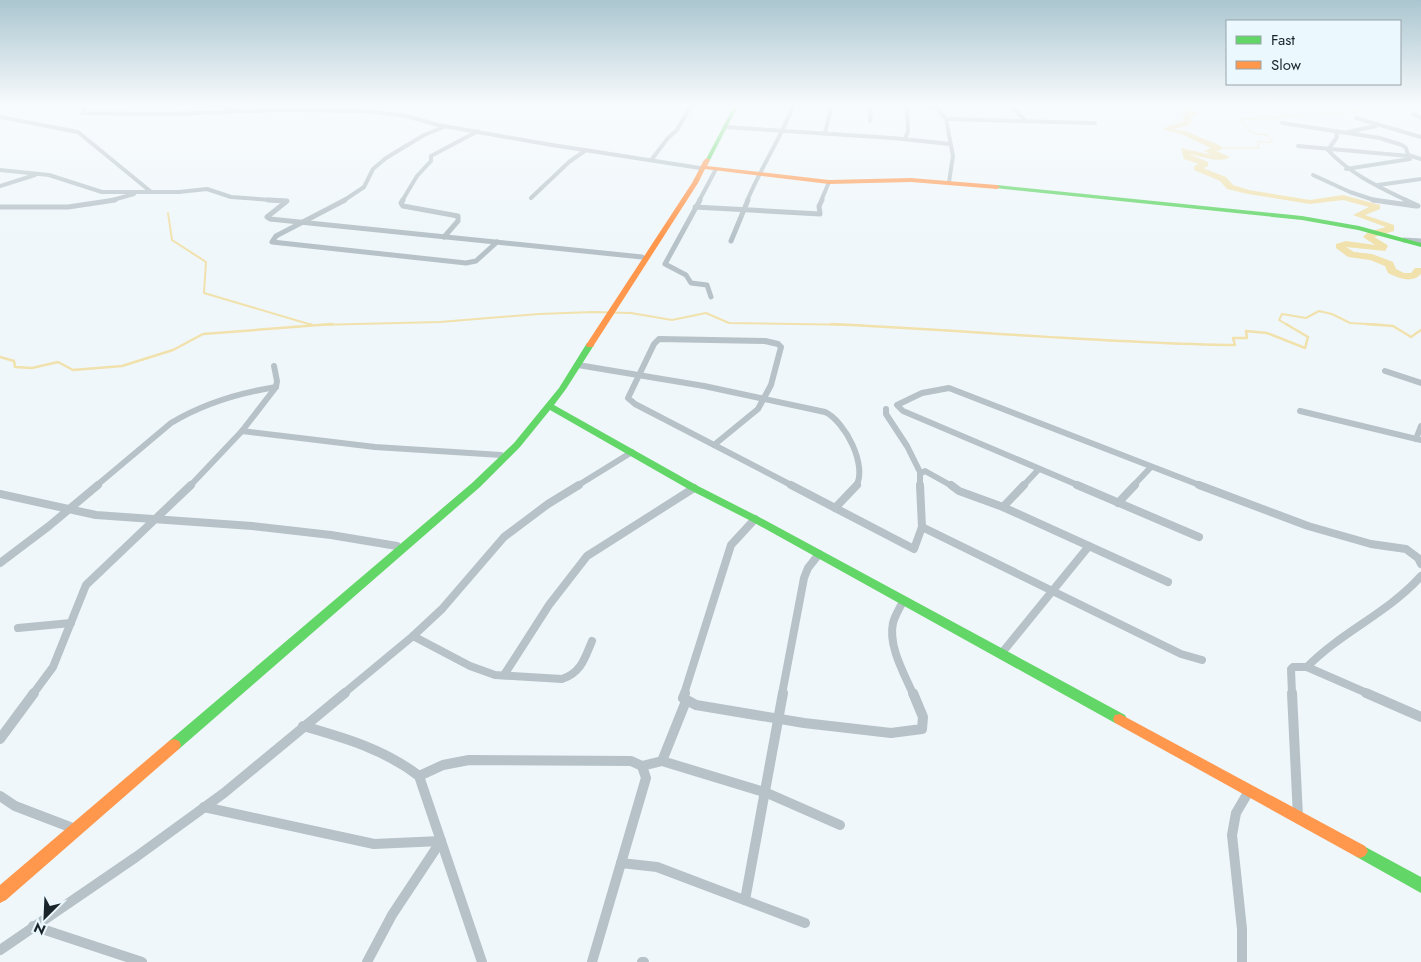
<svg xmlns="http://www.w3.org/2000/svg" width="1421" height="962" font-family="Jost,sans-serif">
	<rect width="100%" height="100%" fill="#eff7fa"/>
	<g fill="none" stroke-linecap="round" stroke-linejoin="round">
		<path stroke="#f1e1ac" stroke-width="1" d="M1218,148H1259L1258,142H1273L1267,135C1256,135 1245,131 1241,120L1361,111L1359,109L1377,110L1421,105"/>
		<g stroke="#f1e1ac" stroke-width="2">
			<polyline points="168,213 172,240 206,262 204,293 312,325"/>
			<polyline points="316,325 440,322 539,314 593,312 631,313 672,320 706,313 729,323 861,325"/>
			<polyline points="1288,325 1279,320 1282,314 1306,318 1319,311 1332,314 1350,323 1384,325"/>
		</g>
		<g stroke="#f1e1ac" stroke-width="2.5">
			<polyline points="309,324 312,325"/>
			<path d="M831,324C966,330 1100,343 1235,345L1233,338H1247L1246,331L1267,333L1305,348L1308,337L1286,324"/>
			<polyline points="1366,324 1393,326 1411,337 1421,330"/>
			<polyline points="0,357 14,361 15,367 32,368 58,362 73,370 122,366 173,350 203,334 332,324"/>
		</g>
		<path fill="#f1e1ac" fill-rule="evenodd" d="M1174,104H1182L1197,112L1198,115L1190,116L1192,122L1186,126L1173,129L1185,131L1221,146V150L1216,151L1230,157C1219,164 1201,156 1189,154L1208,162V166L1203,168L1226,177L1233,185L1249,190L1310,200L1343,195L1380,205V209L1365,215L1394,225V231L1374,237L1386,244L1388,246L1385,251L1346,247L1354,252L1372,254L1393,262L1396,269L1404,273H1411L1415,268H1421V274C1412,284 1398,278 1388,273L1385,266L1370,260L1348,257L1336,248V244L1346,241L1375,245L1363,237L1368,232L1386,227L1353,215L1369,207L1343,200L1310,204L1248,194L1227,189L1220,181L1194,170V166L1199,164L1184,159L1181,148L1212,155L1204,151L1211,148L1181,134L1164,130V128L1185,121L1182,114L1189,112Z"/>
		<g stroke="#b6c2c8" stroke-width="4">
			<polyline points="87,104 82,113 171,114 279,110 367,111 406,116 438,125 546,144 700,168"/>
			<polyline points="863,104 937,107"/>
			<polyline points="933,104 946,119 953,156 949,182"/>
			<polyline points="1009,104 1025,120"/>
			<polyline points="1221,107 1223,104"/>
			<polyline points="227,109 241,104"/>
			<polyline points="1413,114 1421,118"/>
			<polyline points="0,117 78,132 150,191"/>
			<polyline points="1356,118 1421,137"/>
			<polyline points="946,119 1095,123"/>
			<polyline points="870,121 871,104"/>
			<polyline points="1282,123 1380,138 1402,145 1406,148 1408,155 1421,159"/>
			<polyline points="725,127 893,138 950,144"/>
			<path d="M1336,131L1337,137L1328,150C1350,174 1379,187 1408,201"/>
			<polyline points="1348,132 1376,126"/>
			<polyline points="825,133 832,104"/>
			<polyline points="905,139 908,131 907,106"/>
			<polyline points="1298,146 1409,156"/>
			<polyline points="652,159 668,138 677,130 692,104"/>
			<polyline points="1346,169 1410,159"/>
			<polyline points="0,170 49,175 102,192 179,192 207,189 231,197 285,201"/>
			<polyline points="1313,175 1350,192 1377,201"/>
			<polyline points="1378,185 1421,179"/>
			<polyline points="0,186 35,175"/>
			<polyline points="531,198 569,162 586,150"/>
			<polyline points="109,201 134,194"/>
			<polyline points="343,201 364,187 373,169 386,158 424,135 444,127"/>
			<polyline points="402,201 417,176 431,161 431,156 478,131"/>
			<polyline points="699,201 716,169"/>
			<path d="M747,201C761,167 781,138 794,104"/>
			<polyline points="821,201 829,182"/>
		</g>
		<g stroke="#b6c2c8" stroke-width="5">
			<polyline points="268,200 287,201 267,217 270,219 642,257"/>
			<polyline points="345,200 276,236 272,242 466,263 476,261 497,242"/>
			<polyline points="403,200 401,203 403,206 458,216 458,221 444,237"/>
			<polyline points="700,200 665,264 686,275 691,283 707,285 711,297"/>
			<polyline points="1373,200 1416,206"/>
			<polyline points="1405,200 1418,206"/>
			<polyline points="0,207 68,207 115,200"/>
			<polyline points="695,207 820,214 819,206 822,200"/>
			<polyline points="1404,240 1421,241"/>
			<polyline points="731,241 748,200"/>
		</g>
		<g stroke="#b6c2c8" stroke-width="6">
			<path d="M578,365L704,386L825,412C845,421 868,466 856,486"/>
			<polyline points="1385,371 1421,383"/>
			<polyline points="886,409 886,414 907,446 920,472"/>
			<polyline points="1300,411 1421,440"/>
			<polyline points="242,431 375,447 501,455"/>
			<polyline points="1416,439 1421,426"/>
			<polyline points="714,445 758,409 771,385 781,347 778,344 765,341 659,339 654,344 628,398 635,404 793,486"/>
			<path d="M96,486L171,423C204,403 238,393 276,387"/>
			<polyline points="190,486 242,431 276,387 277,381 274,366"/>
			<polyline points="577,486 632,452"/>
			<polyline points="920,486 920,474 925,471 952,486"/>
			<polyline points="1023,486 1038,470"/>
			<polyline points="1080,486 903,411 897,405 922,393 949,388 1202,486"/>
			<polyline points="1133,486 1151,467"/>
		</g>
		<g stroke="#b6c2c8" stroke-width="8">
			<polyline points="791,485 914,549 922,527 920,485"/>
			<polyline points="951,485 959,491 1003,507 1168,582"/>
			<polyline points="1077,485 1199,537"/>
			<polyline points="1199,485 1308,526 1371,544 1406,549 1418,558 1421,564"/>
			<polyline points="0,494 96,515 252,526 331,535 397,546"/>
			<polyline points="1118,503 1135,485"/>
			<polyline points="1003,507 1024,485"/>
			<polyline points="835,508 857,485"/>
			<polyline points="922,527 1181,654 1202,660"/>
			<polyline points="0,563 49,526 98,485"/>
			<path d="M903,601C900,608 895,615 893,623C888,646 904,673 913,694"/>
			<polyline points="18,628 71,623"/>
			<path d="M413,636L470,666L495,675L562,679C581,673 585,658 592,641"/>
			<polyline points="1001,654 1089,546"/>
			<path d="M1307,667C1341,632 1388,613 1421,576"/>
			<polyline points="504,675 549,605 587,556 694,488"/>
			<polyline points="33,694 53,667 86,585 191,485"/>
			<polyline points="343,694 413,636 442,609 504,537 548,504 579,485"/>
			<polyline points="684,694 731,545 755,519"/>
			<polyline points="782,694 804,578 808,568 819,554"/>
			<polyline points="1292,694 1291,669 1293,667 1307,667 1369,694"/>
		</g>
		<g stroke="#b6c2c8" stroke-width="10">
			<polyline points="685,693 683,698 696,705 804,723 891,733 922,729 923,717 913,693"/>
			<polyline points="1292,693 1298,817"/>
			<polyline points="1366,693 1421,717"/>
			<path d="M303,726C345,738 384,749 419,776L482,962"/>
			<polyline points="0,739 34,693"/>
			<polyline points="662,761 686,701"/>
			<polyline points="642,766 662,761 767,793 840,825"/>
			<polyline points="419,776 443,765 469,760 631,761 642,766 646,778 592,962"/>
			<polyline points="0,796 15,806 70,827"/>
			<polyline points="204,807 374,844 441,841 392,915 367,962"/>
			<polyline points="621,863 657,867 805,923"/>
			<polyline points="745,900 783,693"/>
			<polyline points="33,926 142,962"/>
			<polyline points="0,950 136,857 224,793 345,693"/>
			<polyline points="642,962 644,962"/>
			<polyline points="1242,962 1242,929 1232,835 1236,813 1249,791"/>
		</g>
		<g fill="#63d668" fill-rule="evenodd">
			<polygon points="735,104 739,104 710,160 705,161"/>
			<polygon points="997,185 1302,216 1359,226 1421,243 1421,247 1358,230 1302,220 995,188 994,187"/>
			<polygon points="587,343 593,343 594,345 566,389 554,405 698,486 759,517 1125,715 1127,719 1125,723 1120,724 1115,723 751,521 690,490 550,410 520,447 480,487 179,749 174,751 169,749 167,745 169,741 472,483 514,443 559,388"/>
			<polygon points="1360,844 1421,877 1421,893 1355,856 1352,851 1355,846"/>
		</g>
		<g fill="#ff974d" fill-rule="evenodd">
			<polygon points="707,158 710,160 707,166 829,180 911,178 997,185 1000,187 997,189 911,182 829,184 705,169 698,183 594,345 593,347 587,347 586,345 692,183 704,160"/>
			<polygon points="1120,714 1365,846 1368,851 1365,856 1360,858 1355,856 1115,723 1113,719 1115,715"/>
			<polygon points="174,739 179,741 181,745 179,749 6,900 0,903 0,885 169,741"/>
		</g>
	</g>
	<linearGradient id="sky" x2="0" y2="1"><stop stop-color="#abc6d0"/><stop offset="0.44" stop-color="#f8fbfd"/><stop offset="1" stop-color="#f8fbfd" stop-opacity="0"/></linearGradient>
	<rect width="1421" height="239" fill="url(#sky)"/>
	<rect x="1226" y="20" width="175" height="65" fill="#ebf8fe" stroke="#97a3a9"/>
	<rect x="1236" y="36" width="25" height="8" fill="#63d668" stroke="#97a3a9"/>
	<text x="1271" y="45" font-size="15" fill="#182429">Fast</text>
	<rect x="1236" y="61" width="25" height="8" fill="#ff974d" stroke="#97a3a9"/>
	<text x="1271" y="70" font-size="15" fill="#182429">Slow</text>
	<g transform="translate(45 917) rotate(204)" stroke="#ebf8fe" stroke-width="4" paint-order="stroke">
	<path d="M0-4L9 19L0 12L-9 19Z" fill="#182429"/>
	<text y="-8" font-size="14" font-weight="bold" text-anchor="middle" fill="#182429">N</text>
	</g>
</svg>
